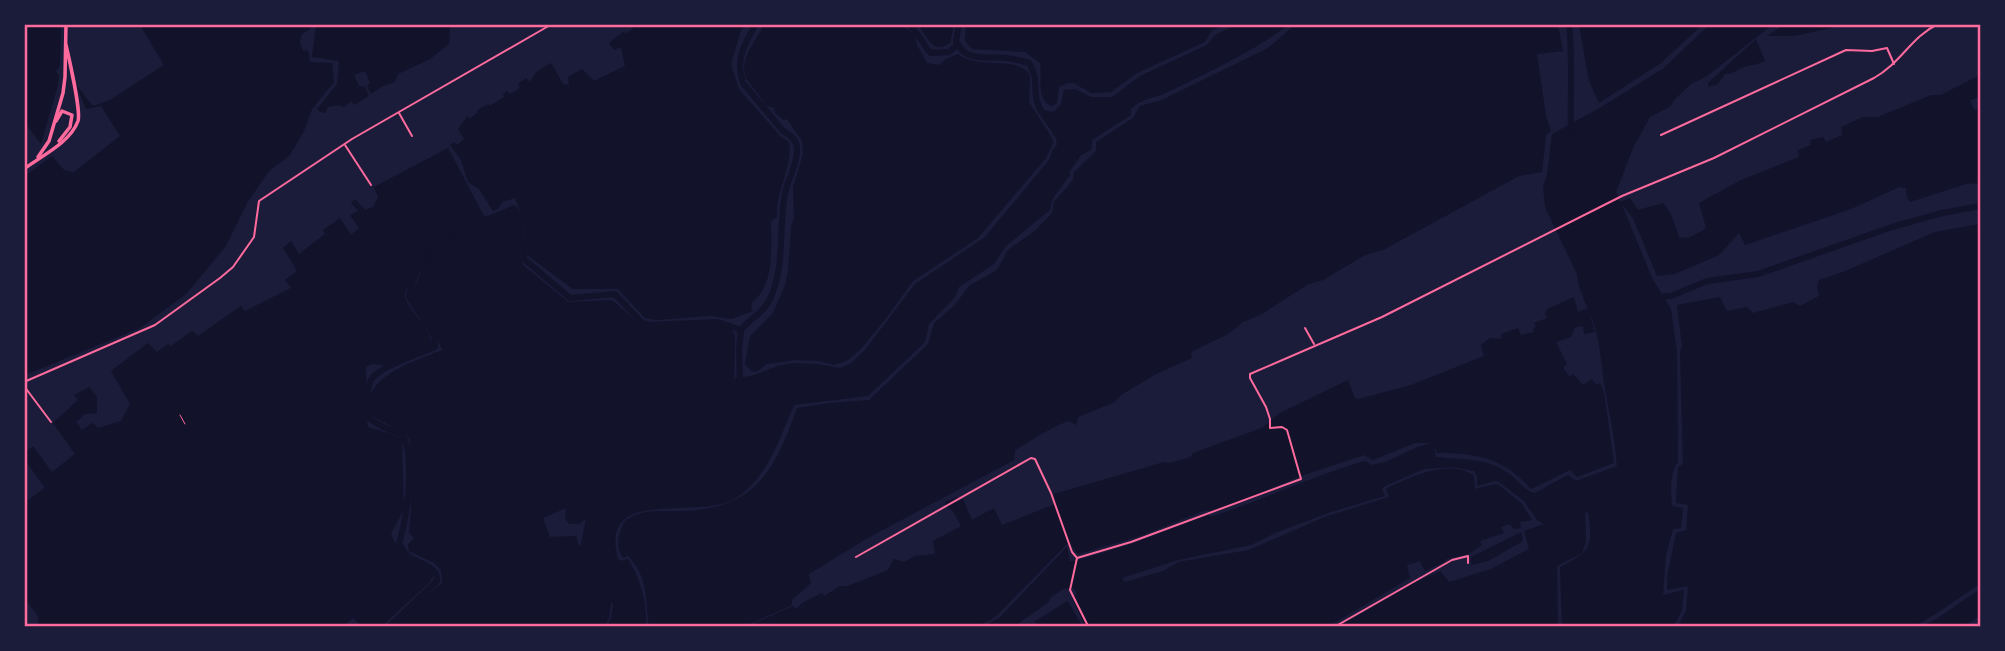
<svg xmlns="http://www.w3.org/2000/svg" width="2005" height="651" font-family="Roboto,sans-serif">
	<rect width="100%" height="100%" fill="#1b1b3a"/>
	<g fill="#12122b" fill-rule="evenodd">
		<path d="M1238,24L1288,25C1253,52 1210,71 1170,91C1157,98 1141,98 1131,109V115L1092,140L1091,150L1081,155L1070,171V175L1053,198L1050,210L1006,246L994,264L959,287L955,297L929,324L925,342L868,396L794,405C780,437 769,474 739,496C703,524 597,482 618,559L622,561L628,559C641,580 647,602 646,626H606L611,619L613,604L611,602L609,618L604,626H395L414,606L442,583L441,570L434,563L409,551L408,544L414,538L409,533L411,510L410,440L406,434L372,416C357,377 416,361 442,350L437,338L411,295L425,263L434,251L458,233L514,211C527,227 515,248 523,265L568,302L612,300L643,327C659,327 719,322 728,327C732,330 733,332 735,336L734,390L735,378L751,376L778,366L792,363L817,364L840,368L850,364L865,350L915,284L985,237L1049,160L1053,149L1057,145L1056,138L1036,109L1054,112L1061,104L1064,90L1075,89L1091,97H1112L1140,76L1207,45L1215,35ZM566,508L565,519L569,524H578L586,519L580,548L576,536L550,537L543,518Z"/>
		<path d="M1296,24L1558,25L1563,51L1537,54L1546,116L1551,131L1546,135L1542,172L1519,176L1383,250L1365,255L1323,280L1307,285L1262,314L1243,322L1228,334L1191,352L1192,358L1156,374L1121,395L1115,402L1078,417L1076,425L1069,421C1050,427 1033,440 1015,450L1014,460L866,539L809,574L811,583L792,600V605L745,626H649C645,600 649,577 628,556L623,558C615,548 618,533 625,521C641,509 657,511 677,511C753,511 774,474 797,408L830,403L869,400L928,344L934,323L955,305L969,286L997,270L1008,250L1036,230L1052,213L1054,202L1073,180L1074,172L1096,151V142L1133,118L1140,106L1162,100L1268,48Z"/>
		<polygon points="1786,24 1844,24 1844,25 1794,36 1767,36"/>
		<polygon points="24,25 61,25 60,66 56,71 59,76 58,85 41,144 25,123"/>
		<polygon points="140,25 311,25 310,29 302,34 300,43 303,51 308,50 310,62 332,63 334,82 312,109 304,131 290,155 269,171 247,203 226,246 186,294 140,328 25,375 25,176 52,156 64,170 74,172 120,136 101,106 86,109 76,85 93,106 110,100 164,65"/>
		<polygon points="316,25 450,25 449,44 430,59 398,74 395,82 383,86 371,94 367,86 370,83 365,71 354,75 359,86 365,87 369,96 354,105 351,101 344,107 339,105 328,107 325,113 320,112 317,109 337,84 339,61 312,57"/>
		<path d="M635,25H746L741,30L731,64L739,89L780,136L789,142C793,168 775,191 777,217L771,221C771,246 775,286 752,302L751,309L753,311L731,319L711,316L657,320L645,318L618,289H573L527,255L524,222L515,198L502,202L499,208L493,211L479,189L468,182L461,160L450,145L454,142L457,145L464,139L458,129L468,116L470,119L478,112L477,110L488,104L490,106L504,97L503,94L507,91L510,94L520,88L518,84L526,78L530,82L536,72L551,63L563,84L569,85L568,77L582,69L594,81L625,66L621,47L614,50L609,43L624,31L625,34L633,29L632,26Z"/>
		<path d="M764,25H901L915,35L917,45L927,63L940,65L946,59L958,54C977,70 1018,55 1030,75L1029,102L1052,138L1053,143L1046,158L978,238L913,281L887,317L861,349L848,360L834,365L819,361L795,360L767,364L756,372L751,371L745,364L750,336L773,313L785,285L788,272L791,227L794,217L793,187L803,154L802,141L787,119L783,120L775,113L774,108L767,106L745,77L744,65L748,52Z"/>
		<path d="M918,25H954L950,43C932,55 928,37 918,25Z"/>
		<path d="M966,25V24L1225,25L1212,30L1205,42L1137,73L1111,92L1091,93L1074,83H1067L1059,87L1057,103L1052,106C1035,100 1043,77 1040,63L1025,52L972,49L965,41Z"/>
		<polygon points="1579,25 1579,24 1702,25 1661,63 1599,103 1589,81"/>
		<path d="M1709,25H1772L1707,76L1691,84L1674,100L1671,106L1650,117L1633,148L1616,192L1620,202L1630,198L1638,210L1663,203L1671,214L1679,237L1688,238L1704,230L1706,227L1699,203L1741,180L1799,157L1798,150L1811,145L1810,140L1823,137L1826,142L1842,135L1841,127L1863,117H1878L1931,95H1941L1980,75V97L1970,100L1974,110L1980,108V183L1966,184L1910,202L1907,198L1906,188L1899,187L1851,209L1745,245L1739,233L1719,255L1675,274L1657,276L1633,218L1622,205L1652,278L1671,309L1677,352L1678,462C1669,473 1671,492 1672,506L1683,508L1681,528L1673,529L1666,555L1663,595L1684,590L1682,610L1674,626H1562L1560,567C1591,551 1593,547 1588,512L1585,513L1586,542L1582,553L1557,566L1558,626H1340L1416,582L1440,571L1449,582L1491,569L1529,549L1524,531L1544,524L1537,520L1524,501L1499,482L1495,481L1477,486V476L1474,471L1453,467L1424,469L1385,486L1382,489L1385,496L1328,513L1275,533L1251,545L1178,560L1122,578L1125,582L1163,571L1178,562L1249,550L1327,516L1389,497L1386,490L1387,488C1412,477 1449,458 1474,476L1475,489L1495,484L1499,485L1522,504L1532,520L1520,522L1521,528L1514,529L1510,524L1501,527L1504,533L1480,541L1482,545L1469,554L1447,559L1444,562L1425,571L1420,561L1407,565L1410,578L1329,626H1085L1072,598L1077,594L1074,588L1063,589L1050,598L1049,602L1015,626H984L999,618L1067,547L1070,561H1076L1131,544L1208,515L1211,517C1263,500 1312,476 1365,461L1372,465L1385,462L1418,447L1432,443H1415L1373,460L1364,455L1298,477L1214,512L1206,510L1140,536L1078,554L1069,542L995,617L979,626H748L793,606L796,609L802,603L822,593L824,596L840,586H848L888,570L894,559L904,562L915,556L935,554L933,541L961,526L953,511L945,505V502L957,497L959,501L963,499L972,520L994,508L1002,525L1055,504L1054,494L1164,462L1170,463L1191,457L1193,453L1262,428L1280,413L1348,380L1355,398L1359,399L1411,385L1484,356L1481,345L1490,338L1501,339V334L1518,328L1521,335L1534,332L1533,328L1536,327L1534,323L1547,318L1545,314L1547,309L1574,297L1578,312L1588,308L1595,332L1584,334L1583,326L1575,327L1571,337L1556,342L1567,364L1563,367L1569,377L1573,374L1583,385L1592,379L1596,385L1600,383L1604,392L1614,463L1577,477L1570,470L1531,489C1503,458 1478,453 1437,453L1434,444L1436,457C1461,460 1486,457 1508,473C1518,479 1523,491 1535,493L1568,475L1576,481L1617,466C1615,441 1610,415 1605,390C1602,371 1601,350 1596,331C1592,313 1577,290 1577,274L1545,207L1543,186L1547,175L1552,134L1598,109L1664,68Z"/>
		<path d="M1756,39L1765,61C1757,65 1749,65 1742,68C1735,71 1733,74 1725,74L1718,84L1709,87L1708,83Z"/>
		<path d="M448,148L485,218C448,232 432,246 412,280C408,286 402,292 406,300C413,315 430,328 432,346L389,366L372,364L366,367C367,388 364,407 368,427L394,435L402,439L404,509L391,534C401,558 409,560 432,571L433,576L430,582L382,626H362L353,618L344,626H38V616L25,599L24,526L27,525L24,503L45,488L25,460V453L33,446L52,472L75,454L53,423L78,400L74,395L89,387L97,397V413L85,414L76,422L82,430L92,423L98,428L121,421L130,404L111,371L148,343L157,352L168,344L171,346L192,331L198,336L241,306L245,311L291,288L285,280L297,271L283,248L291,241L299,254L325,234L323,230L340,218L351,235L359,228L350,215L358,211L351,203L355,199L365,210L373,207L378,197L374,187Z"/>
		<path d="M1980,224V584C1958,598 1938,614 1915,626H1678L1686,611L1688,586L1667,590V577L1676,533L1686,530L1688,505L1676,503L1678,467L1683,464L1680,352L1682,346L1677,305L1720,297L1727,311L1747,307L1753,313L1793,302L1800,306L1819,296L1817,286L1819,280L1843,272L1935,232Z"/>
		<polygon points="1521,532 1523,541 1488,561 1471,565 1471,557"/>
		<path d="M1980,589V616L1964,626H1923C1944,616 1961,601 1980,589Z"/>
		<polygon points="1068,601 1082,626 1036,626 1035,621"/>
	</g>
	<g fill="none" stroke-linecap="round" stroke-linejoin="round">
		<g stroke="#12122b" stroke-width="6">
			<path d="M907,24C920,32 921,44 931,53L949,52L957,45"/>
			<path d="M959,24L956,41C965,63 988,56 1007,58C1014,59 1022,61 1029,63C1042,83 1028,94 1044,115"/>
			<path d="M1569,24C1573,60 1570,96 1571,132"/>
			<polyline points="1654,297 1671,296 1707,281 1758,274 1892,227 1942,213 1980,206"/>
			<path d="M740,383L739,349L741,330C750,318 764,313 770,299C786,264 778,229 785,193C788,179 797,165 797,151C798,141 791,135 783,131L743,83C735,61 744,44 756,24"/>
			<path d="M390,626L437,581C438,566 420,564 409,557C405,554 402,548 399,543C407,518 415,459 403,435L383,427L370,419C367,407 366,391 371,380C378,367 420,354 435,347L434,336L409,297C411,269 438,241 462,229C479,221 497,217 514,208L520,218L524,259L570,298L615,294L642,323L650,325L718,322L741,330"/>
		</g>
		<polyline stroke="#ff6b9d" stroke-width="1" points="180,415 185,424"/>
		<g stroke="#ff6b9d" stroke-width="2">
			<polyline points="399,113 412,136"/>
			<polyline points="1661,135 1846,50 1872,51 1887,48 1894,64"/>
			<polyline points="345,145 371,185"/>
			<polyline points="1305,328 1314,344"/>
			<polyline points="24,386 51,422"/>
			<polyline points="856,557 1031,458 1035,459 1051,493 1072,552 1077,558 1070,590 1088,626"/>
			<path d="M1077,558L1131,542L1301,479L1287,430L1282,427L1270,428V419L1266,407L1250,378V374L1382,317L1622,196L1714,158L1874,78C1901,63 1911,37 1938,24"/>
			<polyline points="1336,626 1452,560 1468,556 1468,563"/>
		</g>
		<polyline stroke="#ff6b9d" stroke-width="2" points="24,382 155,325 220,278 233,267 254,237 259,201 352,139 552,24"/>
		<g stroke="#ff6b9d" stroke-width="3.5">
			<polyline points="56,121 62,111 72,115 70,127 59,141"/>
			<polyline points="38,157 49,141 63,93 65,77 66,24"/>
			<path d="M24,169C41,156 70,143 78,121C81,112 69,58 66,45"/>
		</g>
	</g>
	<rect width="2005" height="651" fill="none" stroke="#1b1b3a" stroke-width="52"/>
	<rect x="26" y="26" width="1953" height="599" fill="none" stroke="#ff6b9d" stroke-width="2.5"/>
</svg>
